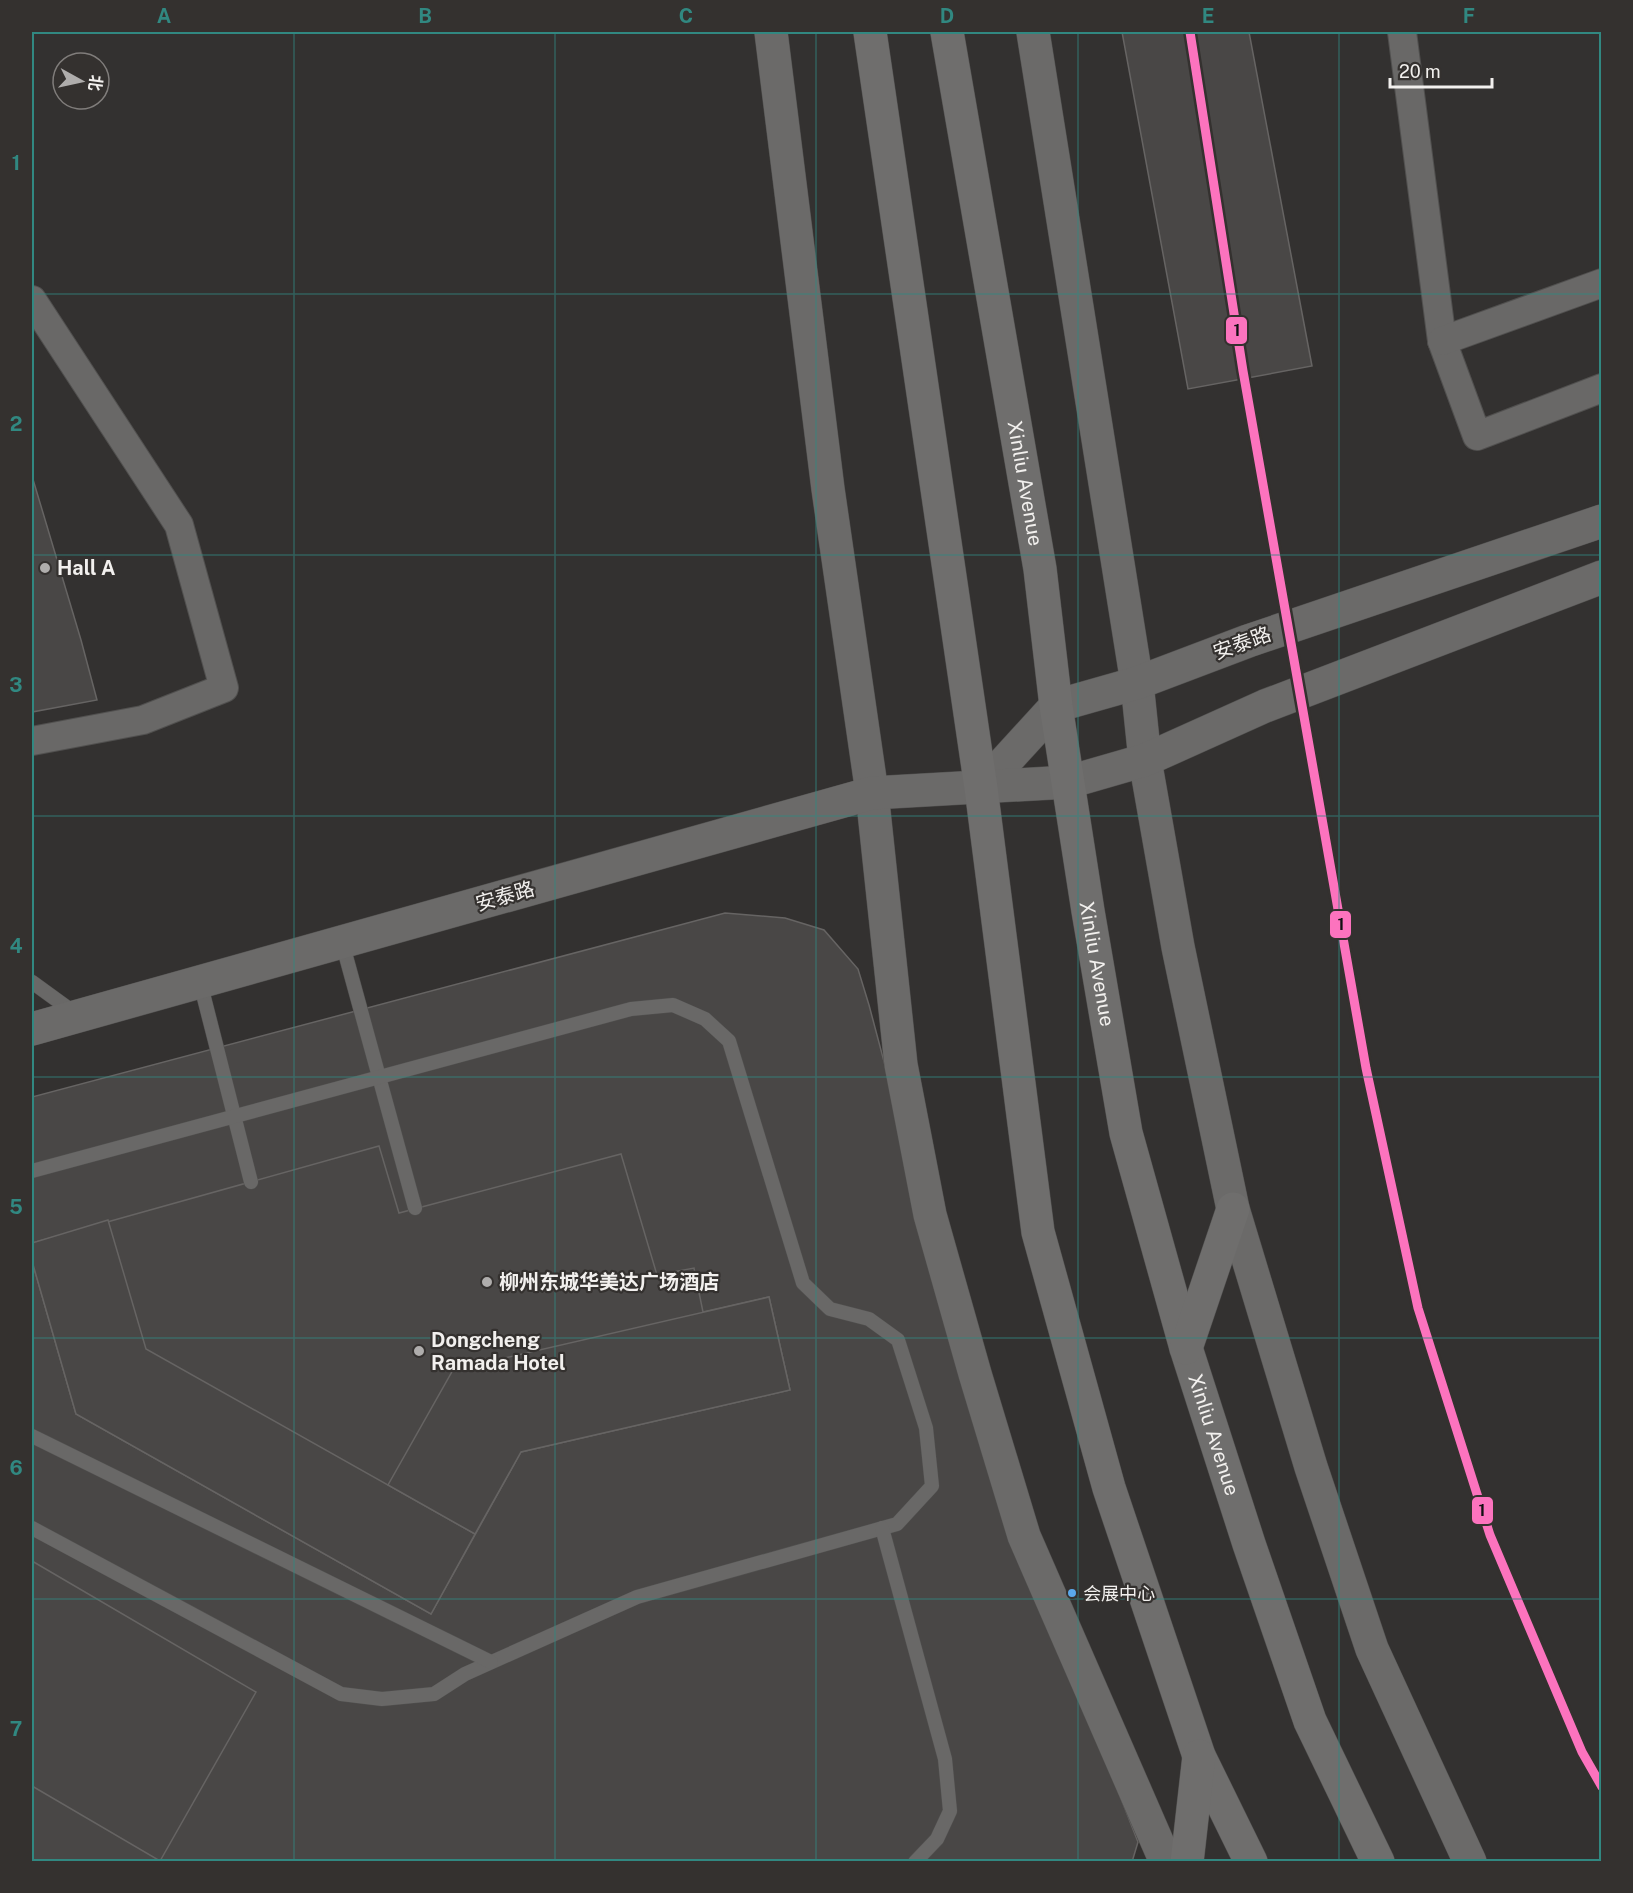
<svg xmlns="http://www.w3.org/2000/svg" width="1633" height="1893" font-family="'Public Sans','Noto Sans SC',sans-serif">
	<rect width="100%" height="100%" fill="#333130"/>
	<g fill="#494746" stroke="#666463" stroke-width="1.5">
		<polygon points="1122,32 1249,32 1312,366 1188,389"/>
		<polygon points="32,476 81,640 97,700 32,712"/>
		<polygon points="725,913 785,918 824,930 858,969 869,1005 992,1468 1138,1842 1132,1862 32,1862 32,1097"/>
		<polygon points="379,1146 399,1213 621,1154 657,1275 694,1268 703,1312 769,1297 790,1390 521,1452 431,1614 76,1414 32,1261 32,1243"/>
		<polygon points="108,1220 146,1349 475,1534 431,1614 76,1414 32,1261 32,1243"/>
		<polygon points="769,1297 790,1390 521,1452 475,1534 388,1485 453,1370"/>
		<polygon points="32,1561 256,1692 160,1861 32,1786"/>
	</g>
	<g fill="none" stroke-linecap="round" stroke-linejoin="round">
		<defs>
			<g id="lane">
				<polyline points="342,942 415,1208"/>
				<polyline points="32,982 76,1014"/>
				<polyline points="200,982 251,1182"/>
				<polyline points="32,1171 631,1009 673,1005 705,1019 729,1041 803,1283 830,1309 869,1319 898,1340 926,1428 932,1486 897,1524 637,1597 465,1674 434,1694 382,1699 341,1694 32,1528"/>
				<polyline points="32,1436 491,1662"/>
				<polyline points="882,1528 945,1759 950,1811 937,1839 915,1862"/>
			</g>
			<g id="street">
				<polyline points="1402,32 1442,341 1477,436 1602,388"/>
				<polyline points="32,300 179,525 224,688 143,720 32,741"/>
				<polyline points="1442,341 1602,283"/>
			</g>
			<g id="secondary">
				<polyline points="771,32 828,489 872,793 901,1065 930,1215 975,1374 1024,1536 1166,1862"/>
				<polyline points="1033,32 1137,683 1145,760 1178,947 1233,1209 1311,1467 1372,1649 1470,1862"/>
				<polyline points="981,788 1056,706 1137,683 1248,641 1602,521"/>
				<polyline points="32,1029 872,793 1069,782 1145,760 1265,706 1602,577"/>
			</g>
			<g id="highway">
				<polyline points="870,32 981,788 1038,1232 1109,1488 1199,1756 1251,1862"/>
				<path id="s1" d="M947,32L1040,569L1056,706L1088,911L1126,1133L1186,1348L1249,1544L1310,1721L1378,1862"/>
				<polyline points="1186,1348 1233,1209"/>
				<polyline points="1187,1862 1199,1756"/>
			</g>
		</defs>
		<use href="#lane" stroke="#51504f" stroke-width="15"/>
		<use href="#street" stroke="#51504f" stroke-width="30"/>
		<use href="#secondary" stroke="#51504f" stroke-width="34"/>
		<use href="#highway" stroke="#51504f" stroke-width="34"/>
		<use href="#lane" stroke="#696867" stroke-width="14"/>
		<use href="#street" stroke="#696867" stroke-width="28"/>
		<use href="#secondary" stroke="#6b6a69" stroke-width="33"/>
		<use href="#highway" stroke="#6f6e6d" stroke-width="33"/>
		<defs>
			<polyline id="metro-1" points="1190,32 1243,371 1366,1068 1418,1308 1490,1535 1582,1752 1602,1787"/>
		</defs>
		<use href="#metro-1" stroke="#34312f" stroke-width="14"/>
		<use href="#metro-1" stroke="#fc73be" stroke-width="9"/>
	</g>
	<path fill="none" stroke="#318881" stroke-width="1.5" stroke-opacity="0.55" d="M294,32V1862M555,32V1862M816,32V1862M1078,32V1862M1339,32V1862M32,294H1602M32,555H1602M32,816H1602M32,1077H1602M32,1338H1602M32,1599H1602"/>
	<g fill="#afadac" stroke="#34312f" stroke-width="2">
		<circle cx="45" cy="568" r="6"/>
		<circle cx="487" cy="1282" r="6"/>
		<circle cx="419" cy="1351" r="6"/>
	</g>
	<circle fill="#5aa8eb" stroke="#34312f" stroke-width="2" cx="1072" cy="1593" r="5"/>
	<g text-anchor="middle" dominant-baseline="central" stroke-width="4.5" stroke-linejoin="round" paint-order="stroke">
		<g font-size="18" fill="#f2f0ee" stroke="#34312f" text-anchor="start">
			<text x="1083" y="1593">会展中心</text>
		</g>
		<g font-size="20" fill="#f2f0ee" stroke="#34312f">
			<text stroke="none"><textPath href="#s1" startOffset="458">Xinliu Avenue</textPath></text>
			<text transform="translate(1242 643) rotate(-20)">安泰路</text>
			<text transform="translate(505 896) rotate(-16)">安泰路</text>
			<text stroke="none"><textPath href="#s1" startOffset="944">Xinliu Avenue</textPath></text>
			<text stroke="none"><textPath href="#s1" startOffset="1430">Xinliu Avenue</textPath></text>
		</g>
		<g font-size="20" font-weight="bold" fill="#f2f0ee" stroke="#34312f" text-anchor="start">
			<text x="57" y="568">Hall A</text>
			<text x="499" y="1282">柳州东城华美达广场酒店</text>
			<text x="431" y="1340">Dongcheng<tspan x="431" dy="23">Ramada Hotel</tspan></text>
		</g>
	</g>
	<g stroke="#34312f" stroke-width="2">
		<rect x="1225" y="316" width="23" height="29" rx="6" fill="#fc73be"/>
		<rect x="1329" y="910" width="23" height="29" rx="6" fill="#fc73be"/>
		<rect x="1471" y="1496" width="23" height="29" rx="6" fill="#fc73be"/>
	</g>
	<g font-size="16" text-anchor="middle" font-weight="bold" fill="#111">
		<text x="1237" y="336">1</text>
		<text x="1341" y="930">1</text>
		<text x="1482" y="1516">1</text>
	</g>
	<rect width="1633" height="1893" fill="none" stroke="#34312f" stroke-width="66"/>
	<g transform="translate(81 81) rotate(98)"><circle r="28" fill="#34312f" stroke="#807d7b" stroke-width="1.5"/>
	<path d="M0-4.5L10 22L0 15L-10 22Z" fill="#afadac"/>
	<text y="-9" font-size="16" font-weight="bold" text-anchor="middle" fill="#f2f0ee">北</text>
	</g>
	<path d="M1390 78v9h102v-9" fill="none" stroke="#f2f0ee" stroke-width="3"/>
	<text x="1399" y="78" font-size="18" fill="#f2f0ee" stroke="#34312f" stroke-width="4.5" paint-order="stroke">20 m</text>
	<rect x="33" y="33" width="1567" height="1827" fill="none" stroke="#318881" stroke-width="2"/>
	<g font-size="20" text-anchor="middle" font-weight="bold" fill="#318881">
		<text x="164" y="23">A</text>
		<text x="425" y="23">B</text>
		<text x="686" y="23">C</text>
		<text x="947" y="23">D</text>
		<text x="1208" y="23">E</text>
		<text x="1469" y="23">F</text>
		<text x="16" y="170">1</text>
		<text x="16" y="431">2</text>
		<text x="16" y="692">3</text>
		<text x="16" y="953">4</text>
		<text x="16" y="1214">5</text>
		<text x="16" y="1475">6</text>
		<text x="16" y="1736">7</text>
	</g>
</svg>
